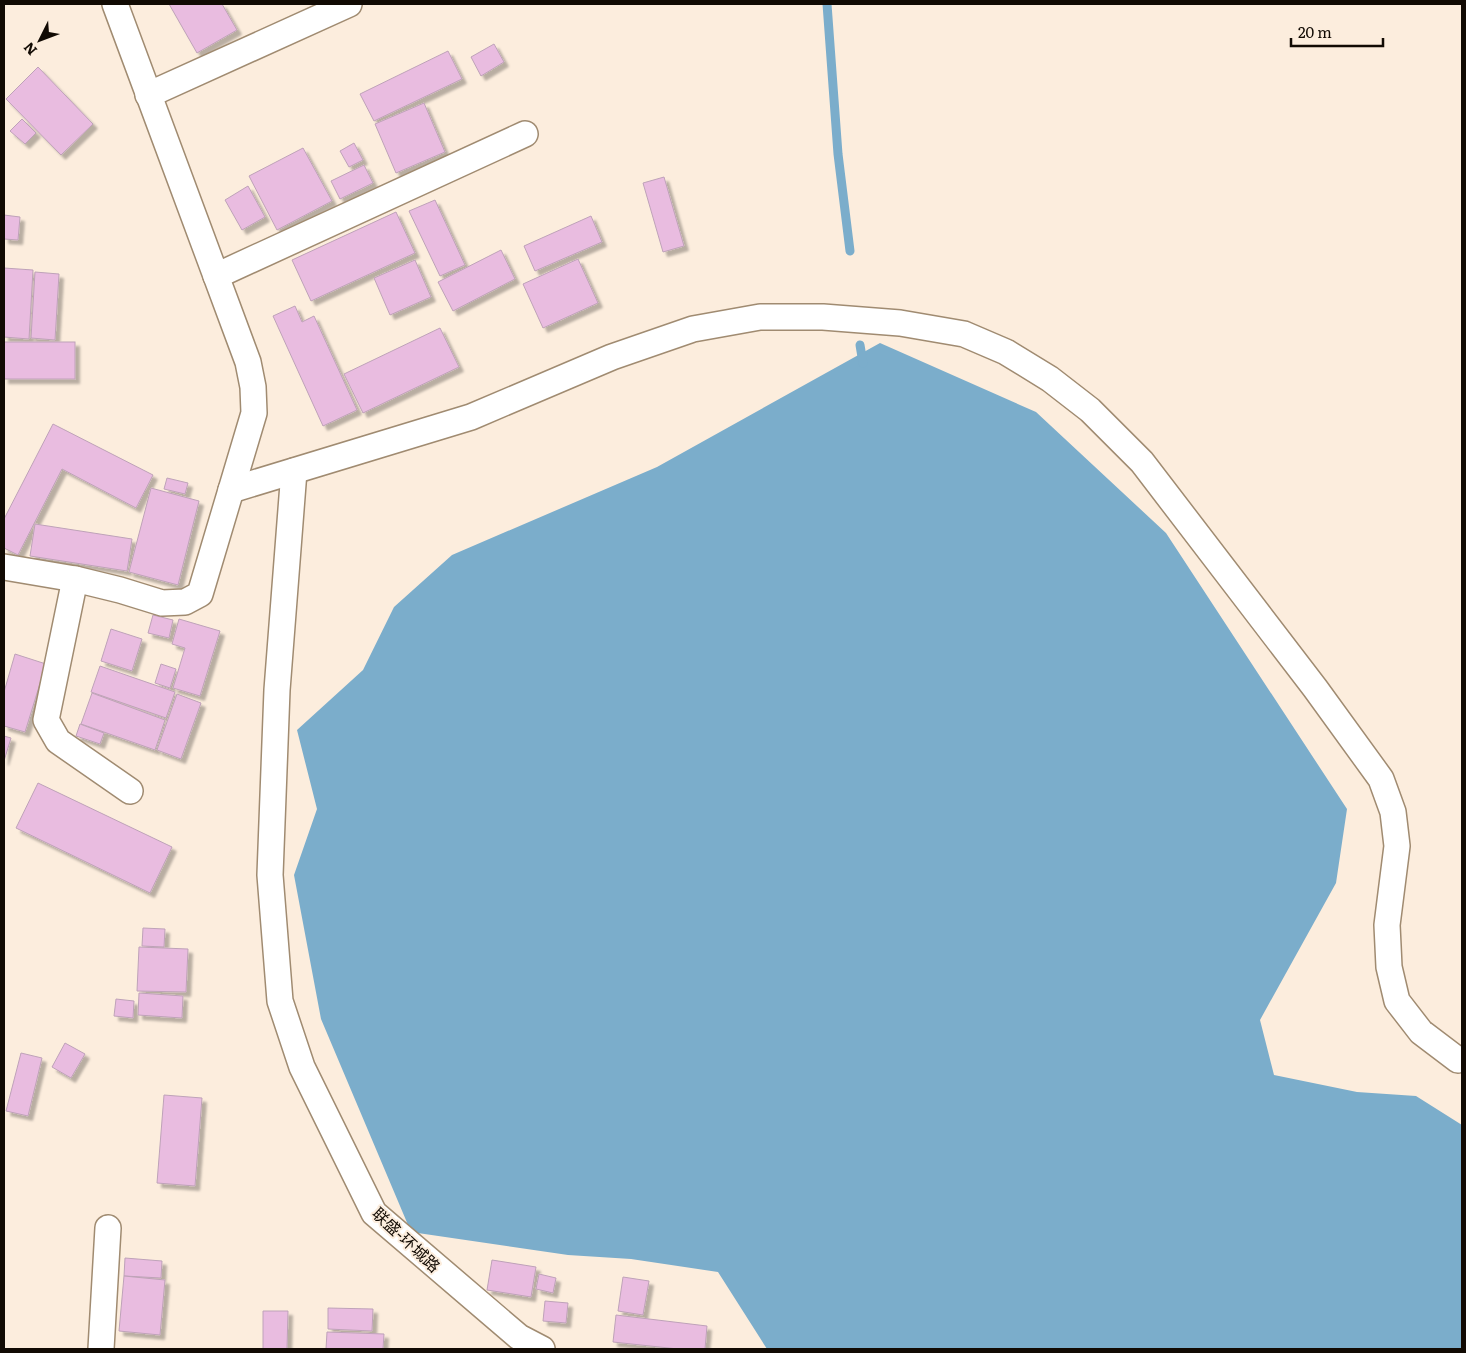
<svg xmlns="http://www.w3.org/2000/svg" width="1466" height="1353" font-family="Literata,'Noto Sans SC',serif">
	<defs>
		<filter id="shadow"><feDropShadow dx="4.5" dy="4.5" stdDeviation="1" flood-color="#0004"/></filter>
	</defs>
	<rect width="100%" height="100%" fill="#fceddd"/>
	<polygon fill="#7badcb" points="880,343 1036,412 1166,533 1347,809 1336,883 1260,1020 1274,1075 1357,1092 1416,1096 1462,1125 1462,1349 767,1349 718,1272 631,1259 568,1255 411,1232 321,1019 294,875 317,809 297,730 363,670 394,607 452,555 657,467"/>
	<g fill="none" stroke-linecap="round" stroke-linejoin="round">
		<g stroke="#7badcb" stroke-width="9">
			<polyline points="827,4 838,154 850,251"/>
			<polyline points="860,345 863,363"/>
		</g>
	</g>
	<g fill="#e9bce0" stroke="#bea2b8" filter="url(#shadow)">
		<polygon points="169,4 222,4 237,30 197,53"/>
		<polygon points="494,44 504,62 481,76 471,57"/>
		<polygon points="448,51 462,79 374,121 360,94"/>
		<polygon points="38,67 93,124 61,155 6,99"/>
		<polygon points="424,103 445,152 396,173 375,124"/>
		<polygon points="22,119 36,133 25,144 10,131"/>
		<polygon points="354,143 363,160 349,167 340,151"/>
		<polygon points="303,148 332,201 277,230 249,176"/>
		<polygon points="364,165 373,183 340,199 331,181"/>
		<polygon points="664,177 684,246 663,252 643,183"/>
		<polygon points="248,186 265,217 242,230 225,200"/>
		<polygon points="435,200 465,265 440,276 409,211"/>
		<polygon points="396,212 415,253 311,301 292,260"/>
		<polygon points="4,215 20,217 18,240 4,239"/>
		<polygon points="591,216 602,242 535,271 524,246"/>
		<polygon points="501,250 515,279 453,311 438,282"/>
		<polygon points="578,259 598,303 543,328 523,284"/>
		<polygon points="415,260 431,297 390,315 374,278"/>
		<polygon points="4,268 33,270 29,339 4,337"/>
		<polygon points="35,272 59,274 55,340 31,338"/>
		<polygon points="295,306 302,322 314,316 357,410 323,426 273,316"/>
		<polygon points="440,328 459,367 363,413 344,374"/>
		<rect x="4" y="342" width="71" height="37"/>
		<polygon points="53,424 153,475 136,508 62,469 18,555 4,548 4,519"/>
		<polygon points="167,478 188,483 185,494 164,489"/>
		<polygon points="151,488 199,501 178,585 129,572"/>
		<polygon points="35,524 132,539 127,571 30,556"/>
		<polygon points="153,615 173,620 169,638 148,633"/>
		<polygon points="179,619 220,631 200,696 173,688 185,648 172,644"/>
		<polygon points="111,629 142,639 132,671 101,661"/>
		<polygon points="15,654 46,664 25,732 4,726 4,692"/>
		<polygon points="161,664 176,669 170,688 155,683"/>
		<polygon points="100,666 175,692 166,718 91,692"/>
		<polygon points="92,693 165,720 155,750 81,724"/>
		<polygon points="177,694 201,703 181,759 157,750"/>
		<polygon points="80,724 104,733 100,744 76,736"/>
		<polygon points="4,736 11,738 4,761"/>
		<polygon points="38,783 172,847 150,893 16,828"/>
		<polygon points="143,928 165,929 164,947 142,946"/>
		<polygon points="139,947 188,949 186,992 137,991"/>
		<polygon points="139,993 183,996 182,1018 138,1015"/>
		<polygon points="116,999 134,1001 133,1018 114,1016"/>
		<polygon points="65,1043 85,1054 71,1078 52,1067"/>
		<polygon points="21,1053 42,1058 28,1116 6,1111"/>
		<polygon points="164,1095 202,1098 195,1186 157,1183"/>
		<polygon points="125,1258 162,1261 161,1278 124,1276"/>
		<polygon points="492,1260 536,1267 531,1297 487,1290"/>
		<polygon points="539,1274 556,1278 553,1293 536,1289"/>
		<polygon points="124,1276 165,1280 160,1335 119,1331"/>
		<polygon points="623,1277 649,1281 643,1315 618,1311"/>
		<polygon points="545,1301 568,1303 566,1323 543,1321"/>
		<polygon points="328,1308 373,1309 372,1331 328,1329"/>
		<polygon points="263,1311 288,1311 287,1349 263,1349"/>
		<polygon points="616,1315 707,1326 705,1349 678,1349 613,1342"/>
		<polygon points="327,1332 384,1334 383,1349 326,1349"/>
	</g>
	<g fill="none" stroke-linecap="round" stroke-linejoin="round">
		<defs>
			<g id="street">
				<polyline points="148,95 349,4"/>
				<polyline points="216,276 525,134"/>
				<polyline points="294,471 277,690 270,875 280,1001 302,1067 374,1213 519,1337 542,1349"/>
				<polyline points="231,490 471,417 612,357 693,329 760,317 823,317 900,323 964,334 1006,352 1050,379 1090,410 1142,462 1315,688 1381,779 1393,812 1397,846 1387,925 1389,967 1397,1001 1421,1032 1458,1060"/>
				<polyline points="4,567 75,579 120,590 162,603 185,602 200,594 254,413 253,387 248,362 115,4"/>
				<polyline points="75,579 46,720 58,741 130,791"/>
				<polyline points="101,1349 108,1228"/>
			</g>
		</defs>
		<use href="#street" stroke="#a08b71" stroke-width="28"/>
		<use href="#street" stroke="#fff" stroke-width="25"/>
	</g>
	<g text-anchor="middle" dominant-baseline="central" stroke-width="4" stroke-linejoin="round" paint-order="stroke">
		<g font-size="16" fill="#110a03" stroke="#fceddd">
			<text transform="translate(407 1239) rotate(43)">联盛-环城路</text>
		</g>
	</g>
	<rect width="1466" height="1353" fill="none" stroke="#110a03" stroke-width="10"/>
	<g transform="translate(40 40) rotate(228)" stroke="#fceddd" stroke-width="4" paint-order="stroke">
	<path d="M0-4L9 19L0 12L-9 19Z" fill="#110a03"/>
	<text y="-8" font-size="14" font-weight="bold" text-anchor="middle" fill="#110a03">N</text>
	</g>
	<path d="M1291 38v8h92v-8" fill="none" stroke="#110a03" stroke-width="2.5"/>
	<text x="1298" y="38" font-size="15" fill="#110a03" stroke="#fceddd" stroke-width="4" paint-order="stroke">20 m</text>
</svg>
